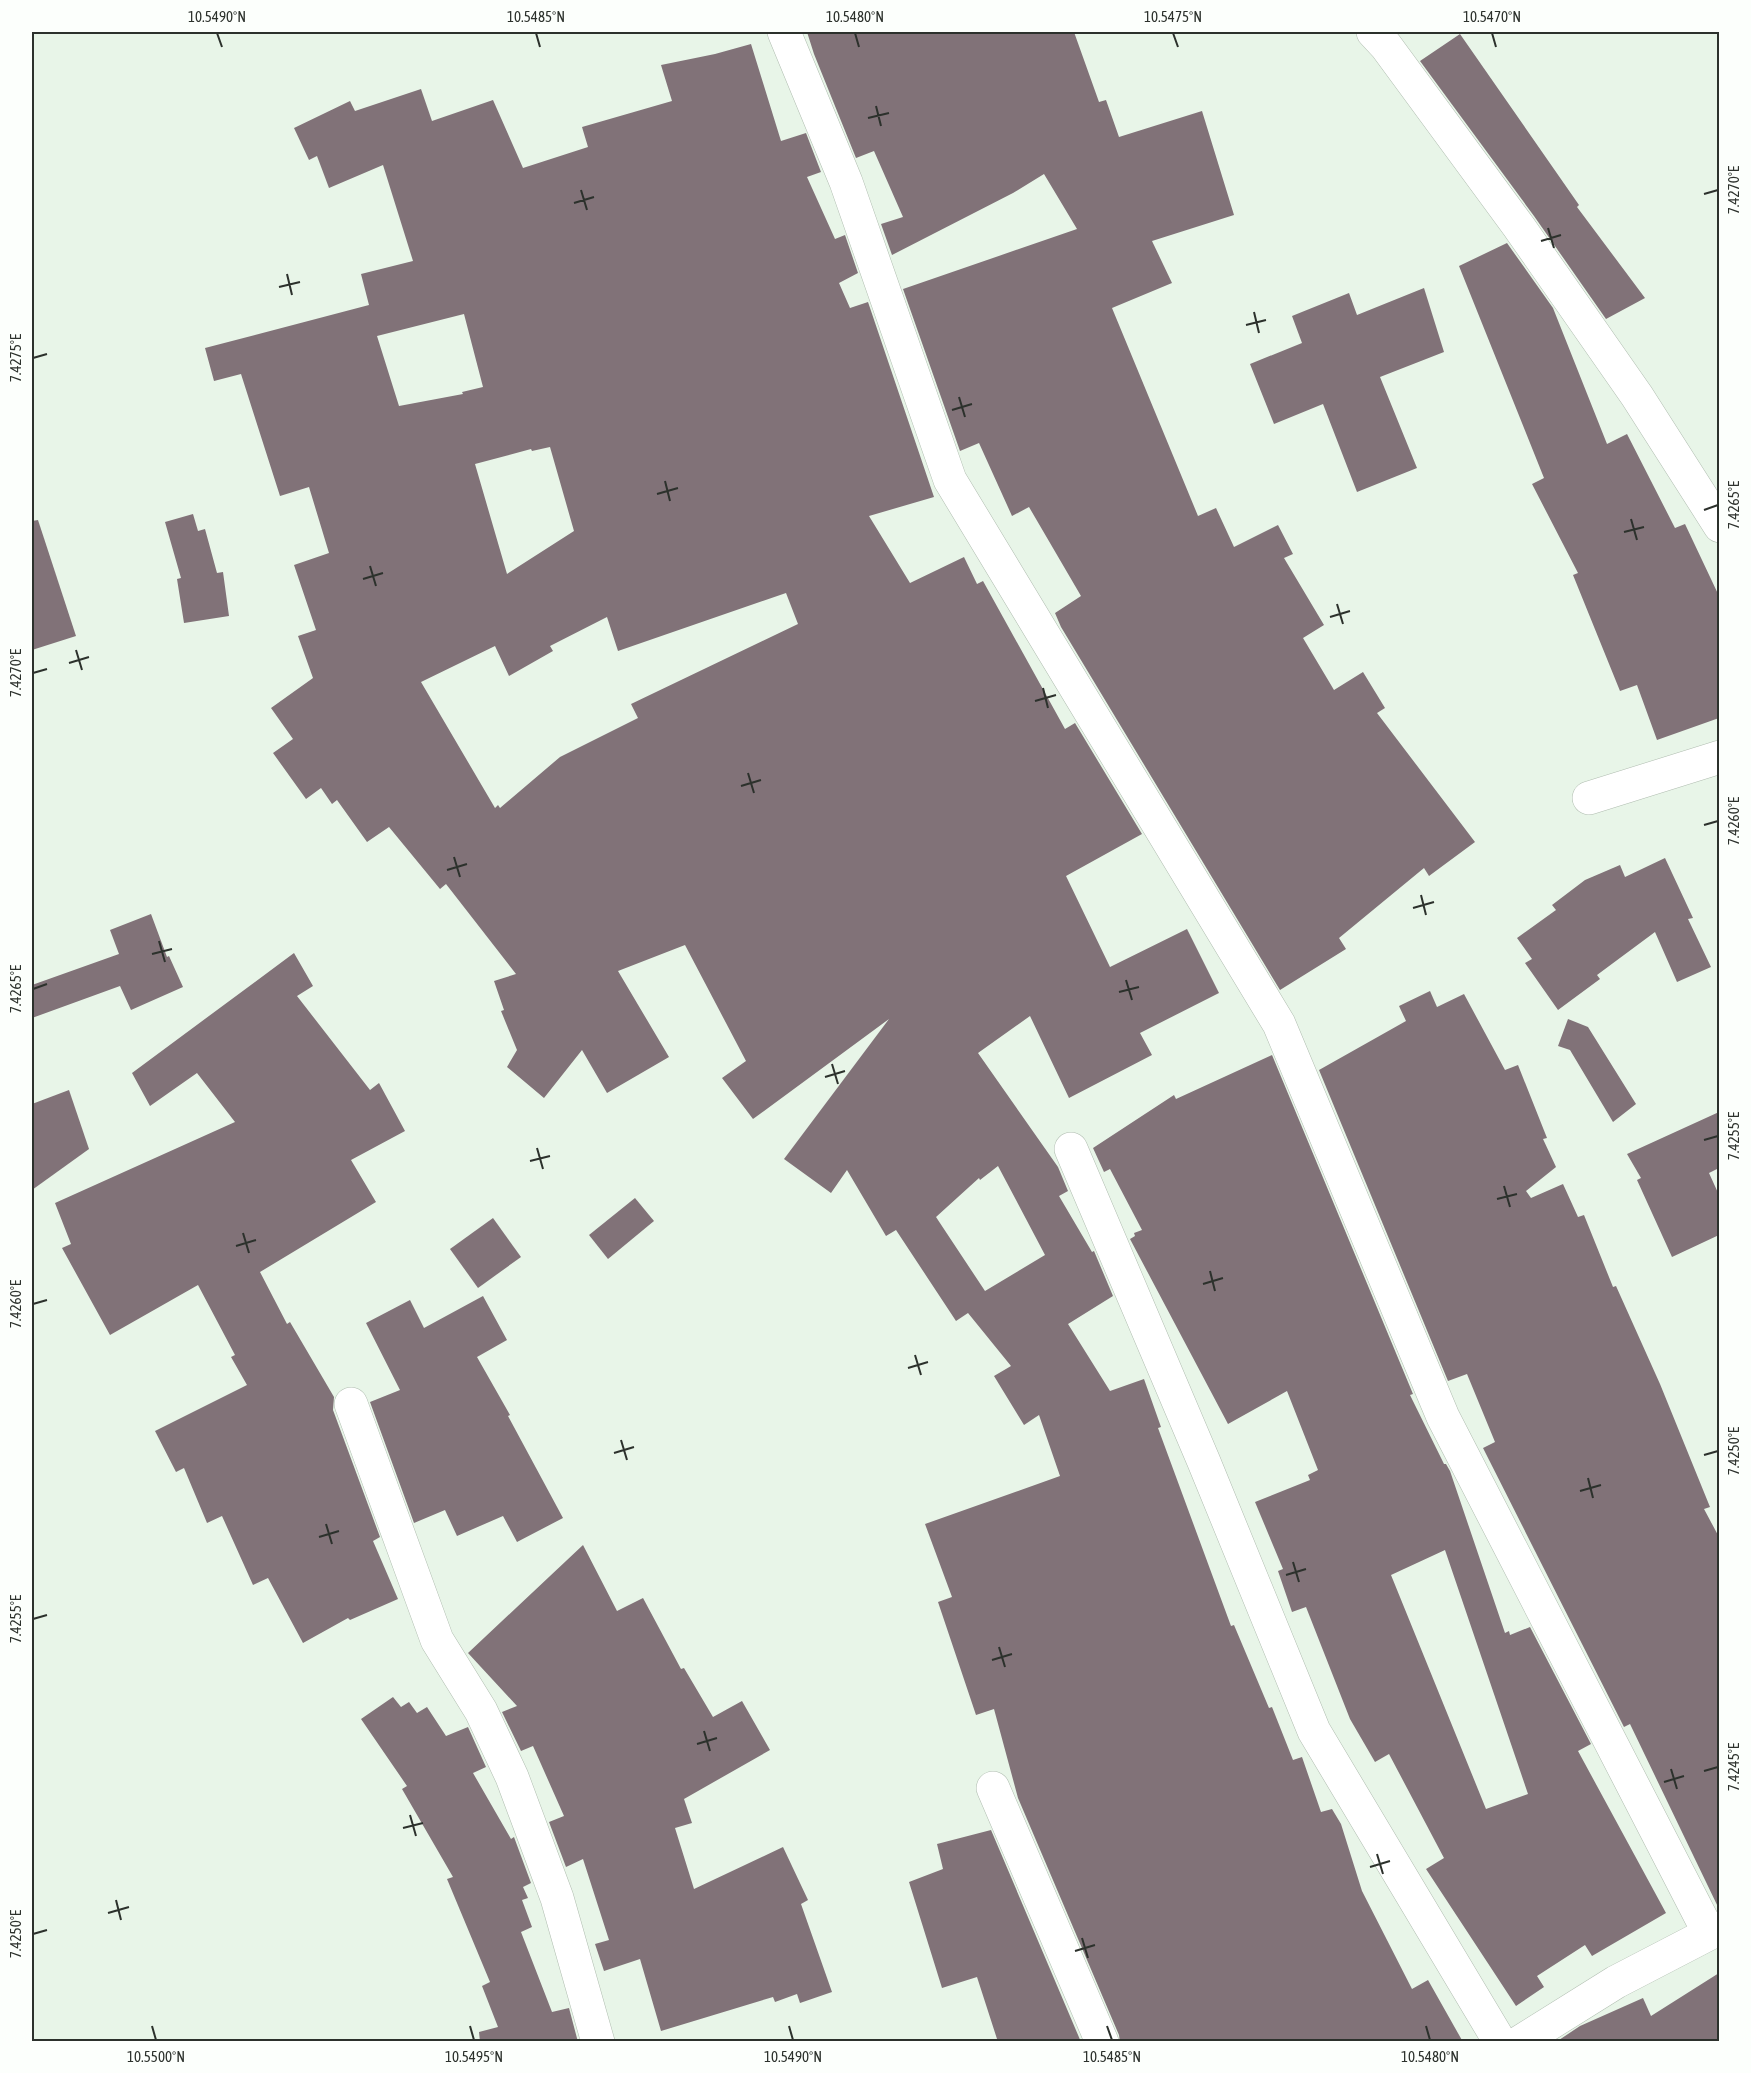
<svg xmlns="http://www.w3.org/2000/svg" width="1751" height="2073" font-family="'Asap Condensed',sans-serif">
	<rect width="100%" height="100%" fill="#e8f5e8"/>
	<g fill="#817278" fill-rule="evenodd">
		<polygon points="807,32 1074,32 1099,102 1106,100 1119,137 1202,111 1234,215 1152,241 1172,283 1112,308 1198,516 1216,508 1234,547 1278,525 1293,554 1284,558 1324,625 1303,638 1334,690 1363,672 1385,708 1377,713 1475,842 1429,876 1424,868 1339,938 1346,949 1280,990 1061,627 1055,613 1081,596 1029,507 1012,516 979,443 960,451 903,289 1077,229 1044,174 1013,193 892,255 881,224 903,217 874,151 856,158 814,54"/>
		<polygon points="1460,34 1579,205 1577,207 1645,298 1606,319 1534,216 1420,61"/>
		<path d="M751,44L781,141L806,133L821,172L807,177L835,239L845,235L858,273L839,283L850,308L868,302L934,497L869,516L910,583L964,557L977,584L983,581L1065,729L1075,723L1142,834L1066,876L1110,967L1187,929L1219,993L1140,1033L1152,1055L1069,1098L1030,1016L978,1053L1058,1167L1068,1191L1059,1196L1092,1252L1094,1251L1113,1296L1068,1324L1110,1391L1144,1379L1161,1427L1158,1428L1231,1626L1234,1625L1269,1708L1272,1707L1293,1760L1302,1757L1321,1812L1332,1809L1341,1824L1362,1891L1412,1989L1428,1980L1463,2042H1120L1119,2035L1018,1798L994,1709L976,1715L938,1602L952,1597L925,1524L1060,1476L1039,1415L1024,1425L994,1376L1011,1366L968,1313L956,1321L896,1230L886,1236L847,1170L831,1193L784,1159L889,1019L753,1119L722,1078L746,1061L685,945L618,971L669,1057L607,1093L582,1050L544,1098L507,1067L517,1050L501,1011L504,1010L494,981L516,974L446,884L440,889L389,827L367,842L337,800L332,804L321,788L306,799L273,753L293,739L271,708L313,678L298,636L316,630L294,565L329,553L309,487L280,496L241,374L214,381L205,348L369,305L361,274L413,261L383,165L329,188L317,156L309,160L294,128L350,101L355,111L421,89L432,121L493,100L523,168L588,147L582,127L672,101L661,65L715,54ZM464,314L483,387L462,392L463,394L399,406L377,336ZM550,447L574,531L507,574L475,464L531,449L532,451ZM786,593L798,624L631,704L638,718L560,757L500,808L498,805L495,808L421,682L495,646L509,676L553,651L550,646L607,617L618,651ZM998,1166L1045,1255L985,1291L936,1217L979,1178L980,1180Z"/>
		<polygon points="1507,243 1553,308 1607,444 1627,434 1675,528 1685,524 1719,596 1719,718 1657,740 1637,685 1620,691 1573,575 1578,573 1532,484 1544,478 1459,266"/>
		<polygon points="1424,288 1444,352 1380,377 1417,468 1357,492 1323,404 1274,424 1250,364 1302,343 1292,316 1349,293 1357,315"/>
		<polygon points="193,514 198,531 205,529 217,573 223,572 229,616 184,623 177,579 181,578 165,522"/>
		<polygon points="38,520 76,636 32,650 32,521"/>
		<polygon points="1665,858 1693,918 1688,919 1711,967 1677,982 1655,932 1597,975 1600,979 1558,1010 1525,963 1532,959 1517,938 1556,910 1552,905 1585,880 1620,865 1625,877"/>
		<polygon points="151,914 167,957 169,956 183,987 131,1010 120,986 32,1018 32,985 119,954 110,930"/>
		<polygon points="294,953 313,986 297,996 370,1090 379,1083 405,1131 351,1160 376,1202 260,1272 287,1324 290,1322 334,1397 333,1410 380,1537 373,1541 398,1599 350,1620 348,1618 303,1643 268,1578 253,1585 222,1516 207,1523 184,1468 176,1472 155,1431 247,1385 231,1357 235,1355 198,1285 110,1335 62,1248 71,1244 55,1203 235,1122 197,1073 150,1106 132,1073"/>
		<polygon points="1430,991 1437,1007 1464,994 1505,1070 1518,1065 1547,1138 1543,1139 1556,1167 1526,1191 1531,1198 1563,1184 1578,1217 1584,1215 1613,1287 1616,1286 1660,1384 1710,1507 1704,1509 1719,1537 1719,1909 1630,1724 1624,1727 1483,1448 1495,1442 1467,1374 1448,1381 1319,1070 1406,1021 1399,1006"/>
		<polygon points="1568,1019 1588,1027 1636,1104 1613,1122 1570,1050 1558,1046"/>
		<path d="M1272,1055L1413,1394L1410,1395L1444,1464H1446L1450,1471L1505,1633L1509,1631L1510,1635L1530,1627L1591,1744L1578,1751L1666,1913L1592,1956L1585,1945L1537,1976L1544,1987L1516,2006L1426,1869L1444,1858L1389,1754L1375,1762L1350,1719L1306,1607L1292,1612L1278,1571L1283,1569L1255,1502L1310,1480L1308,1475L1318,1470L1287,1391L1228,1424L1130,1239L1135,1236L1134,1233L1142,1230L1110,1169L1104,1172L1093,1148L1174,1095L1176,1099ZM1445,1550L1528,1794L1486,1809L1391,1575Z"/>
		<polygon points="69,1090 89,1149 32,1190 32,1104"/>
		<polygon points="1719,1112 1719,1168 1709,1173 1719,1195 1719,1235 1672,1257 1637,1180 1641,1178 1627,1154"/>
		<polygon points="635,1198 654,1221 608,1259 589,1235"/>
		<polygon points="493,1218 521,1257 478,1288 450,1249"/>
		<polygon points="483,1296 507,1340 477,1357 510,1415 508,1416 563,1518 517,1542 503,1516 457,1536 445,1510 414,1523 370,1402 400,1390 366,1323 410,1300 424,1328"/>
		<polygon points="583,1545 617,1611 643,1598 681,1669 684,1668 713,1717 742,1701 770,1750 684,1799 692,1823 675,1828 694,1889 783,1847 808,1900 801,1904 832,1992 800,2003 797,1994 775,2002 773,1997 661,2031 640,1959 604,1971 595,1944 609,1940 583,1859 566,1867 549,1822 564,1816 533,1746 521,1751 502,1712 517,1706 468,1653"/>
		<polygon points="393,1697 401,1707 409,1702 417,1713 427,1707 446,1736 468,1727 486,1767 473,1773 511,1839 514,1837 531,1883 523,1887 528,1898 522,1900 532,1927 521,1932 552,2012 569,2008 578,2042 480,2042 479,2032 498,2027 482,1986 490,1982 447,1879 453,1877 402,1789 407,1786 361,1719"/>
		<polygon points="991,1830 1081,2042 998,2042 977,1977 942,1988 909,1882 943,1869 937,1844"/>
		<polygon points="1719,1973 1719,2042 1556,2042 1580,2026 1643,1998 1651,2016"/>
	</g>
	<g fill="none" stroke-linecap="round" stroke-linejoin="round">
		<defs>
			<g id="minor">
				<polyline points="784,32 846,182 950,480 1279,1024 1443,1417 1709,1933"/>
				<polyline points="1373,32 1386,46 1519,227 1637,396 1720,526"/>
				<polyline points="1589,798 1720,757"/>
				<polyline points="1071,1149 1204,1462 1314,1731 1500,2042"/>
				<polyline points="351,1404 437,1640 481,1711 512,1777 557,1898 598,2042"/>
				<polyline points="993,1788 1102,2042"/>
				<polyline points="1520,2042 1616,1982 1720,1928"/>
			</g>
		</defs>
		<use href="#minor" stroke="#b0bdb0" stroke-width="34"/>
		<use href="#minor" stroke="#fff" stroke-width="33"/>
	</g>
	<path fill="none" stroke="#2c312c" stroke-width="2" d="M217,33L222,47M536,33L540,47M855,33L859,47M1173,33L1178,47M1492,33L1496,47M876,106L881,126M868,118L889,113M581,190L587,210M1704,194L1718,190M574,203L594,197M1548,228L1554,248M1541,241L1561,235M287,274L292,295M279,287L300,282M1254,312L1259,333M1246,325L1266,320M33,358L47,354M959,397L965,417M952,410L972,404M665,481L670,501M657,494L678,488M1704,510L1718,505M1631,519L1637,540M1624,532L1644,527M370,566L376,586M363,579L383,573M1337,604L1343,624M1330,617L1350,611M76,650L82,670M69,663L89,657M33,673L47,669M1043,688L1048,708M1035,701L1056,695M748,773L754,793M741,786L761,780M1704,825L1718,821M454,857L460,877M447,870L467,864M1421,895L1426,915M1413,908L1434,902M159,941L165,962M152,954L172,949M1126,980L1132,1000M33,989L47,984M1119,992L1139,987M832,1064L838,1084M825,1077L845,1071M1704,1140L1718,1136M537,1148L543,1169M530,1161L550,1156M1504,1186L1510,1207M1497,1199L1517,1194M243,1233L249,1253M236,1246L256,1240M1210,1271L1215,1291M1203,1284L1223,1278M33,1304L47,1300M915,1355L921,1375M908,1368L928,1362M621,1440L627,1460M614,1453L634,1447M1704,1455L1718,1451M1588,1478L1593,1498M1580,1491L1601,1485M326,1524L332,1544M319,1537L339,1531M1293,1562L1299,1582M1286,1575L1306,1569M33,1619L47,1615M999,1647L1005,1667M992,1660L1012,1654M704,1731L710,1751M697,1744L717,1738M1671,1769L1677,1789M1704,1771L1718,1767M1664,1782L1684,1776M410,1815L416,1836M403,1828L423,1823M1377,1854L1383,1874M1370,1867L1390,1861M116,1900L121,1920M108,1913L129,1907M33,1934L47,1930M1082,1938L1088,1958M1075,1951L1095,1945M152,2026L156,2040M470,2026L474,2040M789,2026L793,2040M1107,2026L1112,2040M1426,2026L1430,2040"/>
	<rect width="1751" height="2073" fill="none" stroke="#fcfffc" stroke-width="66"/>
	<rect x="33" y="33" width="1685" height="2007" fill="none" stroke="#2c312c" stroke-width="2"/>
	<g font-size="15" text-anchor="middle" fill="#2c312c">
		<text x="217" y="22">10.5490°N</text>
		<text x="536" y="22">10.5485°N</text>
		<text x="855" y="22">10.5480°N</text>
		<text x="1173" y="22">10.5475°N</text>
		<text x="1492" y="22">10.5470°N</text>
		<text transform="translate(1734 190) rotate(-90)" y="5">7.4270°E</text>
		<text transform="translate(16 358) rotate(-90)" y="5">7.4275°E</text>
		<text transform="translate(1734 505) rotate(-90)" y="5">7.4265°E</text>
		<text transform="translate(16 673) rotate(-90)" y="5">7.4270°E</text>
		<text transform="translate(1734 821) rotate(-90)" y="5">7.4260°E</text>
		<text transform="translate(16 989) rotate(-90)" y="5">7.4265°E</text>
		<text transform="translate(1734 1136) rotate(-90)" y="5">7.4255°E</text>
		<text transform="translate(16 1304) rotate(-90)" y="5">7.4260°E</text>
		<text transform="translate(1734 1451) rotate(-90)" y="5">7.4250°E</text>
		<text transform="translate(16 1619) rotate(-90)" y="5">7.4255°E</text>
		<text transform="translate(1734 1767) rotate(-90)" y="5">7.4245°E</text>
		<text transform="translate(16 1934) rotate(-90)" y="5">7.4250°E</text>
		<text x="156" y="2062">10.5500°N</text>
		<text x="474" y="2062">10.5495°N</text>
		<text x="793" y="2062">10.5490°N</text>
		<text x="1112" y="2062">10.5485°N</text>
		<text x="1430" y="2062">10.5480°N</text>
	</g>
</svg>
